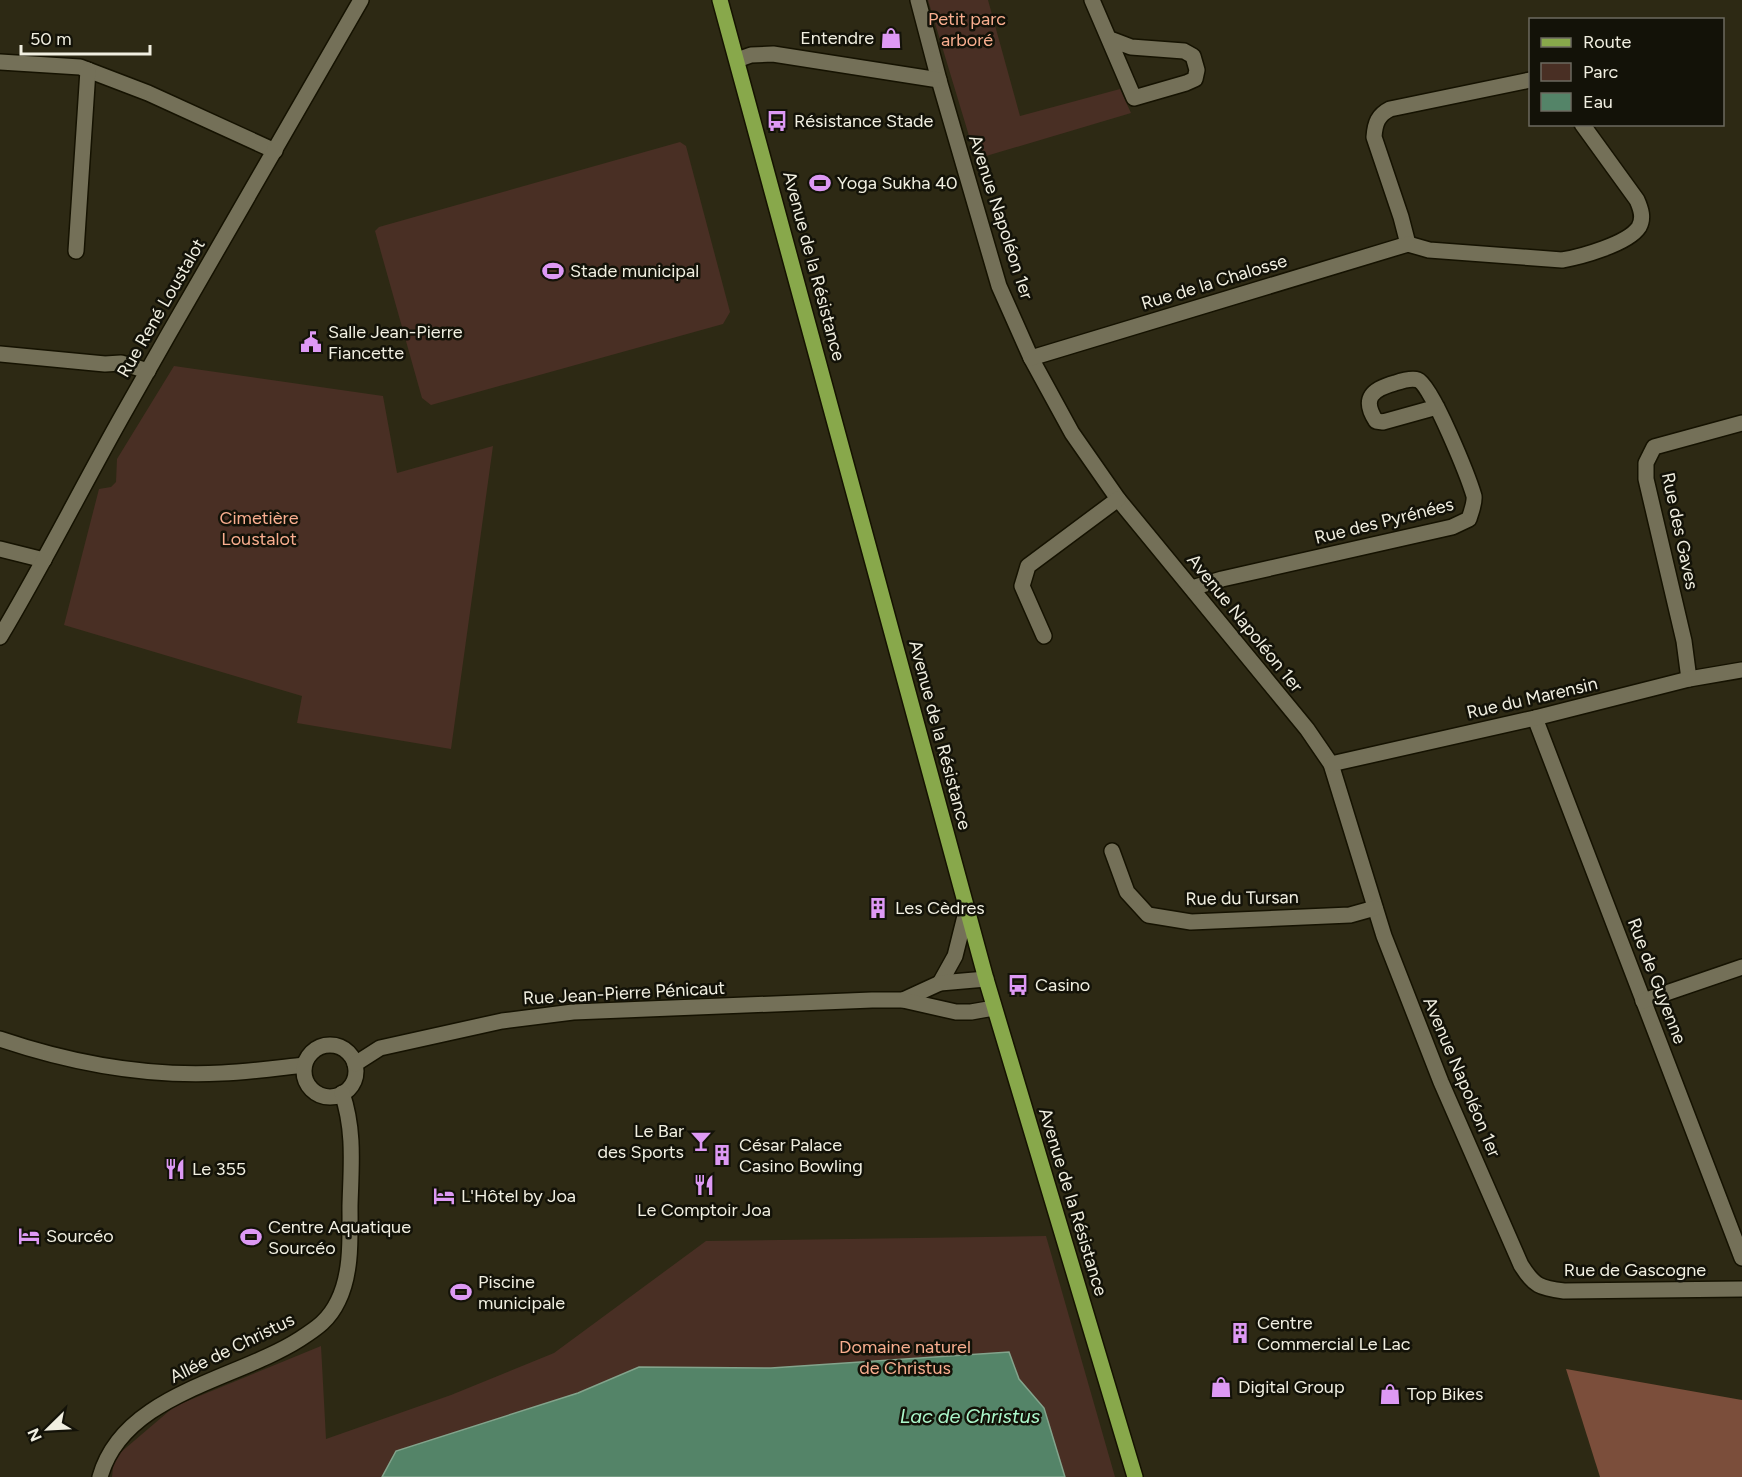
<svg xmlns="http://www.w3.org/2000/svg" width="1742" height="1477" font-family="Figtree,sans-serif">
	<rect width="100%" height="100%" fill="#2d2914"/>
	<g fill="#492f24">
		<polygon points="928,0 988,0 1020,116 1120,89 1131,113 976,159"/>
		<polygon points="680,142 686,146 730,312 723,324 431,405 422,398 375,231 379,227"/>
		<polygon points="174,366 383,396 397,473 493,446 451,749 297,723 302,696 64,625 99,489 111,487 116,482 117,459"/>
		<polygon points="1046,1236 1115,1477 112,1477 114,1458 175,1406 321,1346 326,1439 451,1395 554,1353 706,1241"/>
	</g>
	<polygon fill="#7b4e3b" points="1566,1369 1742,1400 1742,1477 1600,1477"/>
	<polygon fill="#548468" stroke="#83a48c" stroke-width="1.5" points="1009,1352 1019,1379 1044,1408 1065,1477 382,1477 396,1451 578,1393 639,1367 771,1368"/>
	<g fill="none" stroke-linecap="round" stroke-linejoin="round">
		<defs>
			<g id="minor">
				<path d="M918,0L939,80L999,286L1031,358L1072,433L1118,499L1307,729L1331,764L1384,936L1441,1082L1521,1265C1534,1286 1540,1288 1564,1291L1742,1289"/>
				<polyline points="1092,0 1134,98 1186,83 1195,79 1197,70 1193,56 1184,51 1131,47 1110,39"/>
				<polyline points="737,60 751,55 773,54 939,80"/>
				<polyline points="0,62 80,67 148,93 275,151"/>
				<path d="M1408,244L1401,217L1374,137C1375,123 1378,115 1390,109L1530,80"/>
				<polyline points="76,251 88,70"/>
				<polyline points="0,354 105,364 121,363 148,371"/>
				<path d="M1031,358L1408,244L1429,250L1562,260C1580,257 1628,244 1639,227C1644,218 1641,209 1637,200L1582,124"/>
				<polyline points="0,549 44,560"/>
				<path d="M1192,588L1222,579L1452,527L1469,519C1471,512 1475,503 1474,496C1469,479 1432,385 1418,380C1412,378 1401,381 1395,383C1373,389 1361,398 1376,421L1383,422L1437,407"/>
				<polyline points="1044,636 1022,586 1028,566 1118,499"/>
				<path d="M0,637C43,565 80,491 121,418C200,278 281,139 361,0"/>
				<polyline points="1689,679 1684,641 1646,479 1646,463 1654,447 1742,423"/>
				<polyline points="1535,718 1742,1258"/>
				<polyline points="1331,764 1535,718 1689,679 1742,670"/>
				<polyline points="1112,851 1127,892 1148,915 1191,922 1350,915 1375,908"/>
				<polyline points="940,983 955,956 967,908"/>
				<polyline points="903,1000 940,983 986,979"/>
				<polyline points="1643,1001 1742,967"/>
				<path d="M0,1039C71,1063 147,1077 222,1073C249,1072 277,1068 304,1065"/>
				<circle cx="330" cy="1071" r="26"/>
				<polyline points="355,1064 380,1048 502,1021 573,1012 872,1000 903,1000 956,1012 971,1012 994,1008"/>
				<path d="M100,1477C123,1394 236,1380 300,1339C317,1328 329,1320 338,1301C352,1273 350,1237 350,1206C351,1167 355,1131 342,1093"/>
			</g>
			<polyline id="major" points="720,0 986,979 1135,1477"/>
		</defs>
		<use href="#minor" stroke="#151201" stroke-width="18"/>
		<use href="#major" stroke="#151201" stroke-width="18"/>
		<use href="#minor" stroke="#747058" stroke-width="15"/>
		<use href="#major" stroke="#88a84b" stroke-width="15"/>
	</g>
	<defs>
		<symbol id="shop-bare" viewBox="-9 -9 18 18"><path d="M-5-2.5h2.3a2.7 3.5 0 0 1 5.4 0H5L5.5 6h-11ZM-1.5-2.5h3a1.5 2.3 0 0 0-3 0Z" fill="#dd99f4" stroke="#131208" stroke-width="2.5" paint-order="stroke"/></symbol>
		<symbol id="bus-bare" viewBox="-9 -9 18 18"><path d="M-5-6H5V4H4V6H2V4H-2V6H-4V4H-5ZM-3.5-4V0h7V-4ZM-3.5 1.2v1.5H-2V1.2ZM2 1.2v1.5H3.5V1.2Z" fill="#dd99f4" stroke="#131208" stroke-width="2.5" paint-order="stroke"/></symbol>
		<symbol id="stadium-bare" viewBox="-9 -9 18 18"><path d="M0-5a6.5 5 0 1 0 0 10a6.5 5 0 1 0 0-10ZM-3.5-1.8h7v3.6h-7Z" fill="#dd99f4" stroke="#131208" stroke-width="2.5" paint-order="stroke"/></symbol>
		<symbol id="civic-bare" viewBox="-9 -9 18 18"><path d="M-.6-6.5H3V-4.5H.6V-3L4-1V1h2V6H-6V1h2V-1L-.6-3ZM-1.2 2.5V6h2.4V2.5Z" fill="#dd99f4" stroke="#131208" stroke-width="2.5" paint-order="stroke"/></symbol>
		<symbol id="building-bare" viewBox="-9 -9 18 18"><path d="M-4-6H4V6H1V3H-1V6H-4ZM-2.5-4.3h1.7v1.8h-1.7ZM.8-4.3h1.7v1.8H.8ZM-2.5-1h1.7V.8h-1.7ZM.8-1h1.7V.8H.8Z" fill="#dd99f4" stroke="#131208" stroke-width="2.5" paint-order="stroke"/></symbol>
		<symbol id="bar-bare" viewBox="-9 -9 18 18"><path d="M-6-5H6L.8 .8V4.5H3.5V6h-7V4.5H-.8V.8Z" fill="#dd99f4" stroke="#131208" stroke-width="2.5" paint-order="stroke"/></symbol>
		<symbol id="restaurant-bare" viewBox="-9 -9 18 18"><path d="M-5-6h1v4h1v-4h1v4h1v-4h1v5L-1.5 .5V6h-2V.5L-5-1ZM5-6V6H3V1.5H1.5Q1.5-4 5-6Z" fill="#dd99f4" stroke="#131208" stroke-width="2.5" paint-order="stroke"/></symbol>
		<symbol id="hotel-bare" viewBox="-9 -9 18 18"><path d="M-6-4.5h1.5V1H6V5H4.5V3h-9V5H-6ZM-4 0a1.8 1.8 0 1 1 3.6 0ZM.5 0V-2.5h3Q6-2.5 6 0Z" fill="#dd99f4" stroke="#131208" stroke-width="2.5" paint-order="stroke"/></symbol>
	</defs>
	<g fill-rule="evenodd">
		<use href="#shop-bare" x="876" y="23" width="30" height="30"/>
		<use href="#bus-bare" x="762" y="106" width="30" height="30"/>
		<use href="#stadium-bare" x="805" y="168" width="30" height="30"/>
		<use href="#stadium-bare" x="538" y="256" width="30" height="30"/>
		<use href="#civic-bare" x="296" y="327" width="30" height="30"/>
		<use href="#building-bare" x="863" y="893" width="30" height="30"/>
		<use href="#bus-bare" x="1003" y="970" width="30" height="30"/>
		<use href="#bar-bare" x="686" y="1126" width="30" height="30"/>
		<use href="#building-bare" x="707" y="1140" width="30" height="30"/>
		<use href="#restaurant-bare" x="160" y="1154" width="30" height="30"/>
		<use href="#restaurant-bare" x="689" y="1170" width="30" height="30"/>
		<use href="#hotel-bare" x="429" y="1181" width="30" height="30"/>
		<use href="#hotel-bare" x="14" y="1221" width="30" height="30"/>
		<use href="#stadium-bare" x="236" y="1222" width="30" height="30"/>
		<use href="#stadium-bare" x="446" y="1277" width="30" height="30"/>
		<use href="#building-bare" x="1225" y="1318" width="30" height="30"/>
		<use href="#shop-bare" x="1206" y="1372" width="30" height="30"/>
		<use href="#shop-bare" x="1375" y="1379" width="30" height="30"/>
	</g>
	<g text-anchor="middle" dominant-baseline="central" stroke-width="5" stroke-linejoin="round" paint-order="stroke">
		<g font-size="18" fill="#f9ae8f" stroke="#131208">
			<text x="967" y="19">Petit parc<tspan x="967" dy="21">arboré</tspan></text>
			<text x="259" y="518">Cimetière<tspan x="259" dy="21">Loustalot</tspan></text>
			<text x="905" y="1347">Domaine naturel<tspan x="905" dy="21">de Christus</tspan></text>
		</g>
		<g font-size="18" fill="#f1efe1" stroke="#131208" text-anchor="start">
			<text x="874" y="38" text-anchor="end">Entendre</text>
			<text x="794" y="121">Résistance Stade</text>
			<text x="837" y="183">Yoga Sukha 40</text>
			<text x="570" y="271">Stade municipal</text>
			<text x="328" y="332">Salle Jean-Pierre<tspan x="328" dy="21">Fiancette</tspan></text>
			<text x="895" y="908">Les Cèdres</text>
			<text x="1035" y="985">Casino</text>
			<text x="684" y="1131" text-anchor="end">Le Bar<tspan x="684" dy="21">des Sports</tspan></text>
			<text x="739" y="1145">César Palace<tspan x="739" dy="21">Casino Bowling</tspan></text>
			<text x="192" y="1169">Le 355</text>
			<text x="461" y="1196">L'Hôtel by Joa</text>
			<text x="704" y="1210" text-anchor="middle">Le Comptoir Joa</text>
			<text x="268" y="1227">Centre Aquatique<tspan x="268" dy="21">Sourcéo</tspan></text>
			<text x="46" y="1236">Sourcéo</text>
			<text x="478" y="1282">Piscine<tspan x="478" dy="21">municipale</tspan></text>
			<text x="1257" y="1323">Centre<tspan x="1257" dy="21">Commercial Le Lac</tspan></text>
			<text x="1238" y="1387">Digital Group</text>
			<text x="1407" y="1394">Top Bikes</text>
		</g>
		<g font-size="18" fill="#f1efe1" stroke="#131208">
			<text transform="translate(1001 217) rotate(72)">Avenue Napoléon 1er</text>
			<text transform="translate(814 266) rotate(75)">Avenue de la Résistance</text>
			<text transform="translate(1214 282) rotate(-17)">Rue de la Chalosse</text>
			<text transform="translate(161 308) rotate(-60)">Rue René Loustalot</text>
			<text transform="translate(1384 521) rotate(-14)">Rue des Pyrénées</text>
			<text transform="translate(1680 531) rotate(78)">Rue des Gaves</text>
			<text transform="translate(1245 623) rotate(51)">Avenue Napoléon 1er</text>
			<text transform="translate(1532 698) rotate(-13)">Rue du Marensin</text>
			<text transform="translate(940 735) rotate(75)">Avenue de la Résistance</text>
			<text transform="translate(1242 898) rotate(-1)">Rue du Tursan</text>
			<text transform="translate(1657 981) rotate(69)">Rue de Guyenne</text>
			<text transform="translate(624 993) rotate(-3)">Rue Jean-Pierre Pénicaut</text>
			<text transform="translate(1462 1077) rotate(67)">Avenue Napoléon 1er</text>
			<text transform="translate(1073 1202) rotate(73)">Avenue de la Résistance</text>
			<text x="1635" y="1270">Rue de Gascogne</text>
			<text transform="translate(232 1348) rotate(-26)">Allée de Christus</text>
		</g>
		<g font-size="20" font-style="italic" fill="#acf8cb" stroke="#131208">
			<text x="970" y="1416">Lac de Christus</text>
		</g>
	</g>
	<rect x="1529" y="18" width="195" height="108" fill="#131208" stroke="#6c6a5f" stroke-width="1.5"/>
	<rect x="1541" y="38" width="30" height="9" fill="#88a84b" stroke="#6c6a5f" stroke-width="1.5"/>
	<text x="1583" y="48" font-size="18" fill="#f1efe1">Route</text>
	<rect x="1541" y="63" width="30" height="18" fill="#492f24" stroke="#6c6a5f" stroke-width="1.5"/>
	<text x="1583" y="78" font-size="18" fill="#f1efe1">Parc</text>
	<rect x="1541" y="93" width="30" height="18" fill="#548468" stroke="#6c6a5f" stroke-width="1.5"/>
	<text x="1583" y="108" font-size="18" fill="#f1efe1">Eau</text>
	<g transform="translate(48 1429) rotate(246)" stroke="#131208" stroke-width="4.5" paint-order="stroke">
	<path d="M0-4.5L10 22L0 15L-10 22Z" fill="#f1efe1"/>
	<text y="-9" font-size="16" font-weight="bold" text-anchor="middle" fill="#f1efe1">N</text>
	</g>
	<path d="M21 45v9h129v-9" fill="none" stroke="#f1efe1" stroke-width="3"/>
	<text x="30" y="45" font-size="18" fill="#f1efe1" stroke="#131208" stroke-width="4.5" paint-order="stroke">50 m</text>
</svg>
